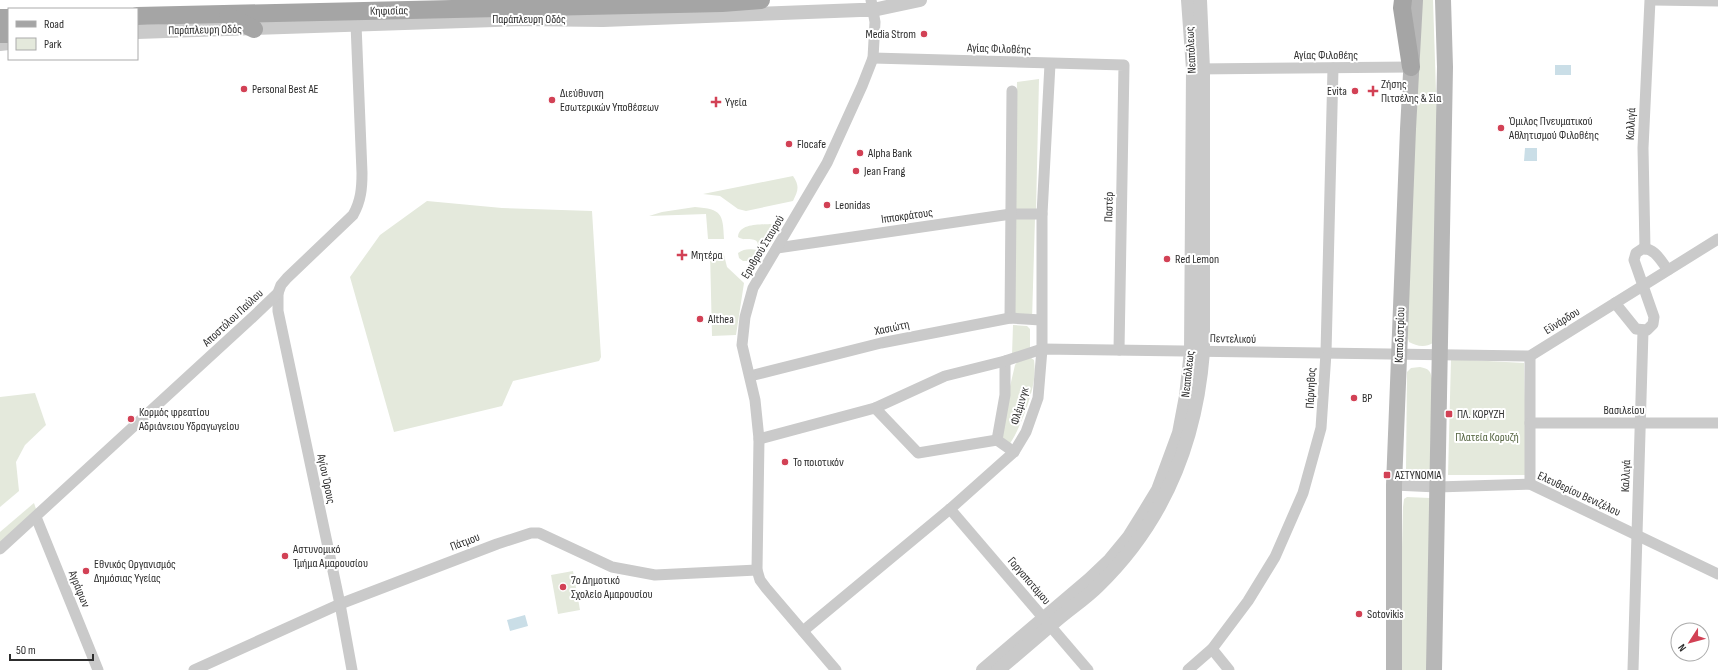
<svg xmlns="http://www.w3.org/2000/svg" width="1718" height="670" font-family="'Sofia Sans Condensed',sans-serif">
	<rect width="100%" height="100%" fill="#fff"/>
	<g fill="#e4e9dc">
		<path d="M1420,0H1433L1438,153L1433,343C1425,348 1416,346 1409,342L1407,335Z"/>
		<polygon points="1039,79 1036,210 1015,209 1017,82"/>
		<path d="M793,176C800,186 798,191 793,201L746,211L738,209L720,196L703,194Z"/>
		<polygon points="427,201 502,208 592,211 601,357 599,361 513,381 502,406 394,432 350,277 380,235"/>
		<path d="M695,207C722,209 723,214 724,239H708L706,214L649,216L662,212Z"/>
		<polygon points="1016,218 1035,218 1032,320 1014,318"/>
		<path d="M770,224L777,225L780,229L759,263L749,261H743L739,258L738,253C745,248 750,249 758,250C760,233 747,243 738,237C739,223 760,225 770,224Z"/>
		<polygon points="723,251 727,267 744,283 736,335 712,336 710,252"/>
		<polygon points="1013,325 1027,326 1030,329 1030,350 1012,355"/>
		<path d="M1031,358L1034,360C1035,368 1035,376 1033,385C1031,398 1015,445 1003,450L1001,425L1015,365L1018,361Z"/>
		<polygon points="1451,359 1524,363 1527,475 1448,475"/>
		<path d="M1420,367C1429,369 1430,370 1432,379L1430,473L1428,475L1412,476L1406,470L1407,372L1411,368Z"/>
		<polygon points="35,393 46,425 25,445 16,462 19,491 0,507 0,397"/>
		<polygon points="1407,497 1430,498 1429,670 1399,670 1403,507 1404,499"/>
		<polygon points="34,503 37,512 0,546 0,532"/>
		<polygon points="573,571 580,610 558,614 551,575"/>
	</g>
	<g fill="#cadee7">
		<rect x="1555" y="65" width="16" height="10"/>
		<polygon points="1525,148 1537,148 1537,161 1524,161"/>
		<polygon points="525,615 528,626 510,631 507,620"/>
	</g>
	<g fill="none" stroke-linecap="round" stroke-linejoin="round">
		<g stroke="#cacaca" stroke-width="11">
			<polyline points="1653,0 1718,1"/>
			<polyline points="873,58 1124,65 1119,350"/>
			<polyline points="1196,69 1411,67"/>
			<polyline points="777,248 1011,214 1042,214"/>
			<polyline points="1645,249 1643,148 1650,0"/>
			<polyline points="278,293 278,311 340,604 352,670"/>
			<path d="M1615,303L1636,329L1647,330L1653,324L1654,317L1634,260L1636,253L1642,249C1654,247 1661,261 1668,270"/>
			<polyline points="1010,318 1012,91"/>
			<polyline points="1530,356 1530,484"/>
			<polyline points="1005,361 1005,395 997,440 1014,452"/>
			<polyline points="750,376 881,343 1010,318 1041,320"/>
			<polyline points="875,408 945,376 1005,361 1042,349 1530,356 1718,239"/>
			<polyline points="1530,423 1718,423"/>
			<polyline points="759,439 875,408 918,453 997,440"/>
			<polyline points="1394,485 1437,487 1530,484 1718,574"/>
			<polyline points="950,509 1088,670"/>
			<polyline points="36,517 98,670"/>
			<path d="M0,549L255,315L278,293L281,285L287,278L353,215C361,201 362,188 362,173L356,24"/>
			<polyline points="803,631 950,509 1014,452 1026,432 1038,398 1042,349 1042,214 1050,64"/>
			<polyline points="1212,649 1229,670"/>
			<polyline points="194,670 340,604 497,544 531,533 539,533 612,567 655,575 757,570"/>
			<polyline points="836,670 766,588 760,580 757,570 759,439 755,400 742,345 745,317 753,288 827,163 862,86 873,58 875,22 871,0"/>
			<polyline points="1188,670 1212,649 1248,601 1275,557 1303,493 1321,428 1326,353 1333,68"/>
			<polyline points="1633,670 1643,331"/>
		</g>
		<g stroke="#cacaca" stroke-width="14">
			<polyline points="137,32 521,19 603,20 860,10 873,10 920,0"/>
			<polyline points="0,44 9,43"/>
			<polyline points="983,670 1090,579 1110,560 1129,537 1144,513 1158,490 1179,433 1186,396 1191,351 1193,69 1188,0"/>
			<path d="M998,670C1018,653 1038,636 1058,619C1071,608 1086,598 1098,586C1164,522 1196,443 1203,352V69L1200,0"/>
		</g>
		<g stroke="#b7b7b7" stroke-width="16">
			<polyline points="1394,670 1394,485 1408,129 1415,0"/>
			<polyline points="1434,670 1445,67 1443,0"/>
		</g>
		<g stroke="#a5a5a5" stroke-width="18">
			<polyline points="1403,0 1402,8 1411,67"/>
			<polyline points="137,16 722,3 761,0"/>
			<polyline points="228,16 254,29"/>
			<polyline points="0,18 9,18"/>
			<polyline points="0,34 9,34"/>
		</g>
	</g>
	<g fill="#d24155" stroke="#fff" stroke-width="1.5">
		<circle cx="924" cy="34" r="4"/>
		<circle cx="244" cy="89" r="4"/>
		<circle cx="1355" cy="91" r="4"/>
		<path d="M1371 85h4v4h4v4h-4v4h-4v-4h-4v-4h4z"/>
		<circle cx="552" cy="100" r="4"/>
		<path d="M714 96h4v4h4v4h-4v4h-4v-4h-4v-4h4z"/>
		<circle cx="1501" cy="128" r="4"/>
		<circle cx="789" cy="144" r="4"/>
		<circle cx="860" cy="153" r="4"/>
		<circle cx="856" cy="171" r="4"/>
		<circle cx="827" cy="205" r="4"/>
		<path d="M680 249h4v4h4v4h-4v4h-4v-4h-4v-4h4z"/>
		<circle cx="1167" cy="259" r="4"/>
		<circle cx="700" cy="319" r="4"/>
		<circle cx="1354" cy="398" r="4"/>
		<rect x="1445" y="410" width="8" height="8" rx="2"/>
		<circle cx="131" cy="419" r="4"/>
		<circle cx="785" cy="462" r="4"/>
		<rect x="1383" y="471" width="8" height="8" rx="2"/>
		<circle cx="285" cy="556" r="4"/>
		<circle cx="86" cy="571" r="4"/>
		<circle cx="563" cy="587" r="4"/>
		<circle cx="1359" cy="614" r="4"/>
	</g>
	<g text-anchor="middle" dominant-baseline="central" stroke-width="4" stroke-linejoin="round" paint-order="stroke">
		<g font-size="12" fill="#2d2d2d" stroke="#fff">
			<text transform="translate(389 11) rotate(-1)">Κηφισίας</text>
			<text x="529" y="19">Παράπλευρη Οδός</text>
			<text transform="translate(205 30) rotate(-1)">Παράπλευρη Οδός</text>
			<text transform="translate(999 49) rotate(2)">Αγίας Φιλοθέης</text>
			<text transform="translate(1191 50) rotate(-93)">Νεαπόλεως</text>
			<text x="1326" y="55">Αγίας Φιλοθέης</text>
			<text transform="translate(1631 124) rotate(-87)">Καλλιγά</text>
			<text transform="translate(1109 207) rotate(-89)">Παστέρ</text>
			<text transform="translate(907 216) rotate(-8)">Ιπποκράτους</text>
			<text transform="translate(763 247) rotate(-59)">Ερυθρού Σταυρού</text>
			<text transform="translate(233 318) rotate(-43)">Αποστόλου Παύλου</text>
			<text transform="translate(1562 321) rotate(-32)">Εϋνάρδου</text>
			<text transform="translate(892 328) rotate(-12)">Χασιώτη</text>
			<text transform="translate(1400 335) rotate(-88)">Καποδιστρίου</text>
			<text transform="translate(1233 339) rotate(1)">Πεντελικού</text>
			<text transform="translate(1188 374) rotate(-84)">Νεαπόλεως</text>
			<text transform="translate(1311 388) rotate(-87)">Πάρνηθος</text>
			<text transform="translate(1020 406) rotate(-74)">Φλέμινγκ</text>
			<text x="1624" y="410">Βασιλείου</text>
			<text transform="translate(1626 476) rotate(-88)">Καλλιγά</text>
			<text transform="translate(326 479) rotate(78)">Αγίου Όρους</text>
			<text transform="translate(1579 494) rotate(25)">Ελευθερίου Βενιζέλου</text>
			<text transform="translate(465 542) rotate(-21)">Πάτμου</text>
			<text transform="translate(1029 581) rotate(49)">Γοργοποτάμου</text>
			<text transform="translate(79 589) rotate(68)">Αγράφων</text>
		</g>
		<g font-size="12" fill="#2d2d2d" stroke="#fff" text-anchor="start">
			<text x="916" y="34" text-anchor="end">Media Strom</text>
			<text x="1381" y="84">Ζήσης<tspan x="1381" dy="14">Πιτσέλης &amp; Σία</tspan></text>
			<text x="252" y="89">Personal Best AE</text>
			<text x="1347" y="91" text-anchor="end">Evita</text>
			<text x="560" y="93">Διεύθυνση<tspan x="560" dy="14">Εσωτερικών Υποθέσεων</tspan></text>
			<text x="725" y="102">Υγεία</text>
			<text x="1509" y="121">Όμιλος Πνευματικού<tspan x="1509" dy="14">Αθλητισμού Φιλοθέης</tspan></text>
			<text x="797" y="144">Flocafe</text>
			<text x="868" y="153">Alpha Bank</text>
			<text x="864" y="171">Jean Frang</text>
			<text x="835" y="205">Leonidas</text>
			<text x="691" y="255">Μητέρα</text>
			<text x="1175" y="259">Red Lemon</text>
			<text x="708" y="319">Althea</text>
			<text x="1362" y="398">BP</text>
			<text x="139" y="412">Κορμός φρεατίου<tspan x="139" dy="14">Αδριάνειου Υδραγωγείου</tspan></text>
			<text x="1457" y="414">ΠΛ. ΚΟΡΥΖΗ</text>
			<text x="793" y="462">Το ποιοτικόν</text>
			<text x="1395" y="475">ΑΣΤΥΝΟΜΙΑ</text>
			<text x="293" y="549">Αστυνομικό<tspan x="293" dy="14">Τμήμα Αμαρουσίου</tspan></text>
			<text x="94" y="564">Εθνικός Οργανισμός<tspan x="94" dy="14">Δημόσιας Υγείας</tspan></text>
			<text x="571" y="580">7ο Δημοτικό<tspan x="571" dy="14">Σχολείο Αμαρουσίου</tspan></text>
			<text x="1367" y="614">Sotovikis</text>
		</g>
		<g font-size="12" fill="#53633f" stroke="#fff">
			<text x="1487" y="437">Πλατεία Κορυζή</text>
		</g>
	</g>
	<rect x="8" y="8" width="130" height="52" fill="#ffffff" stroke="#ababab"/>
	<rect x="16" y="21" width="20" height="6" fill="#a5a5a5" stroke="#ababab"/>
	<text x="44" y="28" font-size="12" fill="#2d2d2d">Road</text>
	<rect x="16" y="38" width="20" height="12" fill="#e4e9dc" stroke="#ababab"/>
	<text x="44" y="48" font-size="12" fill="#2d2d2d">Park</text>
	<g transform="translate(1690 642) rotate(234)"><circle r="19" fill="#ffffff" stroke="#ababab"/>
	<path d="M0-3L7 15L0 10L-7 15Z" fill="#d24155"/>
	<text y="-6" font-size="11" font-weight="bold" text-anchor="middle" fill="#2d2d2d">N</text>
	</g>
	<path d="M10 654v6h83v-6" fill="none" stroke="#2d2d2d" stroke-width="2"/>
	<text x="16" y="654" font-size="12" fill="#2d2d2d" stroke="#ffffff" stroke-width="3" paint-order="stroke">50 m</text>
</svg>
